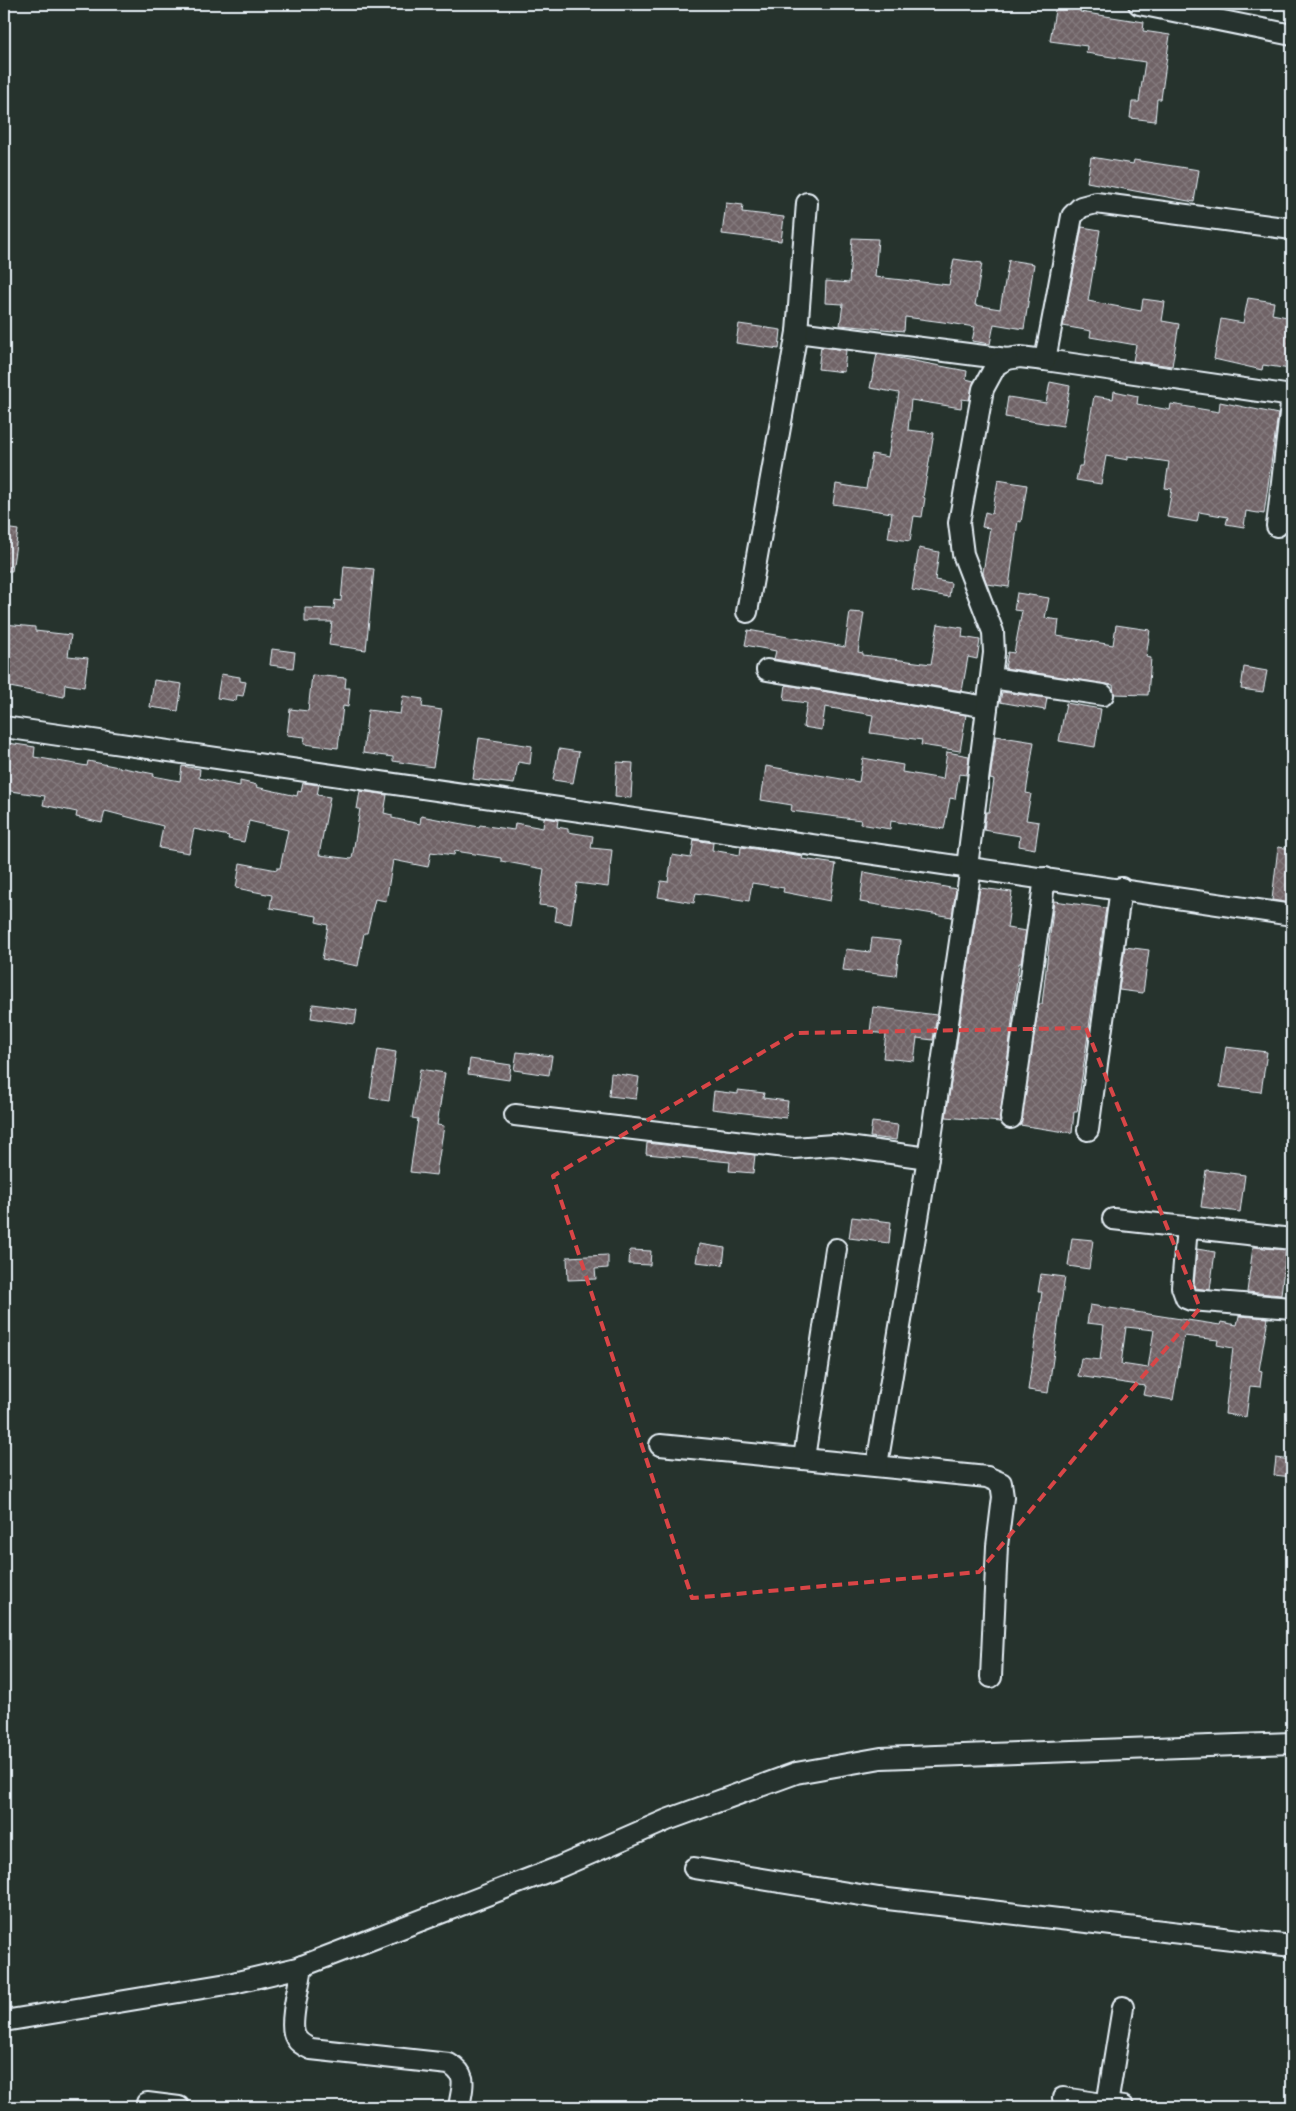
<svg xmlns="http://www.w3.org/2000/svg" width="1296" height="2111" font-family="'Balsamiq Sans',sans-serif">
	<defs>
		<pattern id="building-cross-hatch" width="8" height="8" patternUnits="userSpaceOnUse" patternTransform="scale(1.25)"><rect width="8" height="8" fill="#6f6366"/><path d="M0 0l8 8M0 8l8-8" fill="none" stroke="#847a7d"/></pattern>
	</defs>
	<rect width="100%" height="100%" fill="#26332d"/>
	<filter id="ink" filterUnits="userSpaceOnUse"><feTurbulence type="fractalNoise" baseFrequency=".02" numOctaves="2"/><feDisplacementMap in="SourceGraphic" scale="10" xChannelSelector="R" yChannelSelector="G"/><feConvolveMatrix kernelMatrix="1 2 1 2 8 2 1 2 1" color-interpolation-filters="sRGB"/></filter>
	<g filter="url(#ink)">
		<g fill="url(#building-cross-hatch)" stroke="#e8f1f8" fill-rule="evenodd">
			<polygon points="1056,4 1081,4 1080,12 1144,22 1143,31 1170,35 1161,99 1157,99 1155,121 1130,118 1132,102 1139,102 1145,62 1086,53 1087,46 1050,41"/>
			<polygon points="1091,157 1133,164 1134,160 1199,170 1194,202 1087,182"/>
			<polygon points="726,203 743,205 742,212 784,217 781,241 722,234"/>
			<polygon points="1082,227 1100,230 1088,301 1141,311 1143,299 1165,302 1162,321 1179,324 1172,366 1133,361 1136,345 1090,337 1091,331 1063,326"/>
			<polygon points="852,238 878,239 875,277 949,285 954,259 982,263 975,305 1000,309 1009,260 1034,264 1024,329 994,324 990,344 972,341 975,327 943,322 905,317 904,331 840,325 843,304 825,303 826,281 849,283"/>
			<polygon points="1248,298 1274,302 1272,314 1292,318 1292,353 1290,369 1263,365 1262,370 1214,359 1221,319 1243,323"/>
			<polygon points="739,324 781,330 779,349 736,343"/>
			<polygon points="821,347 846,350 844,372 818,369"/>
			<polygon points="877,354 967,371 966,379 974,381 969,400 962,399 961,408 911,400 908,430 934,433 923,497 925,498 922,517 914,516 910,541 888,538 892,513 833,504 836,484 866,489 872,454 888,457 899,393 870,388"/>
			<polygon points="1050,382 1070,386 1063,426 1005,417 1008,397 1046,403"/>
			<polygon points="1114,391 1138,396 1137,404 1170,410 1171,404 1219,412 1220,402 1278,414 1264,514 1246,511 1244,527 1226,524 1228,517 1199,512 1197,522 1167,517 1172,489 1165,488 1169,462 1128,456 1128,460 1106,456 1101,484 1076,480 1079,466 1082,466 1094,396 1113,399"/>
			<polygon points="998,480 1027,485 1021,522 1018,521 1009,587 987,584 983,573 990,528 982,527 985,512 992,514"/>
			<polygon points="4,528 18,530 12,571 4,571"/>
			<polygon points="919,548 939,552 935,580 951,583 949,597 912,590"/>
			<polygon points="344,566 374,569 366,650 329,645 332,622 305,622 305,608 334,609 335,600 341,601"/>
			<polygon points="1017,593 1049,598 1045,618 1059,620 1057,636 1113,645 1116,625 1150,630 1146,657 1151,658 1148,695 1114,694 1113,685 1005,668 1008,652 1014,653 1022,611 1014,610"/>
			<polygon points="850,612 864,613 858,652 863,653 863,655 931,664 938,624 963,628 962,637 980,640 977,659 968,657 962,691 774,659 776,651 745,645 748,630 845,647"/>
			<polygon points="4,624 35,627 35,631 71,635 68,656 88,658 84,687 65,684 64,697 4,686"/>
			<polygon points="272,649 295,652 293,668 270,665"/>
			<polygon points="1244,667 1267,671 1263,692 1241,689"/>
			<polygon points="221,674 240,677 240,681 246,682 243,696 237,695 236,701 217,698"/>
			<polygon points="312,675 346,678 345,688 350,688 348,707 343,706 338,748 304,744 305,737 287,735 290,709 308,711"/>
			<polygon points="154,680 182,684 178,711 150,707"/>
			<polygon points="786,685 966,715 960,751 921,745 922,740 870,733 873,715 825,707 822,730 803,727 807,703 784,700"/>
			<polygon points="1002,692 1047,698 1045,710 1000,702"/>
			<polygon points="403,696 423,699 422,707 442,710 433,767 393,761 393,757 363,753 368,710 400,714"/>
			<polygon points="1066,703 1101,709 1095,747 1059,741"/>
			<polygon points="996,736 1034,742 1026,793 1031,794 1026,820 1039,822 1035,849 1019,846 1020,836 984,830 986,812 989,812 994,780 990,779"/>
			<polygon points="479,738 532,746 530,764 518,762 514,784 473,779"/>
			<polygon points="8,743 35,747 34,757 87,766 88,761 154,774 153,776 180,781 182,766 200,769 199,778 240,786 240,781 257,785 256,787 297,796 298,791 301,792 303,783 319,785 317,795 330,797 319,855 352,859 360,809 357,809 360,791 387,795 384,813 392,815 392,818 420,824 421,816 479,827 480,825 514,830 515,823 543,828 544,818 558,820 557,827 568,829 568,832 593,836 591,848 612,850 608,887 577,883 571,924 555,921 557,907 539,905 544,869 501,861 501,858 455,851 454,855 431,852 428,867 393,860 386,901 375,899 367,933 364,933 358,966 322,959 328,925 316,922 317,916 270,908 272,895 236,888 240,863 277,870 277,868 280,868 288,830 249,821 244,842 228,839 229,836 194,829 189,853 159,848 163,826 105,811 102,823 76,817 77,812 43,805 45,796 4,790"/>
			<polygon points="559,749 579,752 573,783 553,780"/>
			<polygon points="947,752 969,756 967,775 959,774 955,799 950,798 944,829 891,821 890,829 860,824 861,820 791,811 792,805 761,800 766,766 859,782 863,758 903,765 902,772 943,779"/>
			<polygon points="617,762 633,763 631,798 615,797"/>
			<polygon points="694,840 713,843 712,850 740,855 741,847 803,856 802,859 836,864 830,901 783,892 784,888 752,883 749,901 696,893 694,903 658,897 661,881 668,882 672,855 691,858"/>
			<polygon points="1278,847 1292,849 1292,903 1272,900"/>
			<polygon points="864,872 956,889 952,917 860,902"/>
			<polygon points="980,888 1012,892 1007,928 1026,931 1021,963 1019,963 1000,1122 946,1117"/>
			<polygon points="1054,901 1106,908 1077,1112 1074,1112 1072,1133 1020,1125 1039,1004 1042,1004"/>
			<polygon points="872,938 900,941 896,976 843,970 846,949 870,952"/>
			<polygon points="1125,947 1149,950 1143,993 1119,990"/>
			<polygon points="313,1004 357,1010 355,1024 311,1018"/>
			<polygon points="873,1007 937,1015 933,1040 917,1038 914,1061 883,1058 886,1034 870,1032"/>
			<polygon points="1226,1047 1267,1052 1261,1092 1220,1087"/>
			<polygon points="378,1049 396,1052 389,1101 370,1098"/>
			<polygon points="517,1052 552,1056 549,1075 514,1070"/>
			<polygon points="470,1059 511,1065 509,1080 468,1074"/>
			<polygon points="420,1069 445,1073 437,1125 444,1126 436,1175 410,1172 418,1119 412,1118"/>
			<polygon points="611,1073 639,1077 636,1099 609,1096"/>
			<polygon points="738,1090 764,1093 763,1098 788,1101 786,1118 712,1109 714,1091 738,1094"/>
			<polygon points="872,1122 898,1125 896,1140 870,1137"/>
			<polygon points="647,1143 755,1155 753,1173 729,1171 730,1162 646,1154"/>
			<polygon points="1206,1170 1245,1175 1240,1212 1201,1207"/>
			<polygon points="852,1217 891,1222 889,1243 849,1238"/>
			<polygon points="1072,1238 1093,1240 1089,1269 1068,1266"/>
			<polygon points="699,1244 725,1248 723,1265 696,1262"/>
			<polygon points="1253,1247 1286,1250 1281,1295 1247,1292"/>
			<polygon points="1197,1249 1215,1252 1210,1290 1195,1288 1194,1285"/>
			<polygon points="630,1250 651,1251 650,1265 629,1264"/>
			<polygon points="608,1255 608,1268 595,1269 596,1279 568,1280 567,1257"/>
			<polygon points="1041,1274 1065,1277 1048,1393 1028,1390 1042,1292 1038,1292"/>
			<path d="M1090,1305L1220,1325L1221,1322L1237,1325L1239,1316L1268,1318L1259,1370L1262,1371L1260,1387L1250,1386L1246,1417L1225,1414L1233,1348L1217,1345L1218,1340L1184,1336L1173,1400L1143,1395L1145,1386L1078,1376L1081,1358L1100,1360L1104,1325L1087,1323ZM1126,1327L1154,1330L1148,1368L1121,1364Z"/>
			<polygon points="1276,1458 1292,1460 1292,1477 1274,1475"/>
		</g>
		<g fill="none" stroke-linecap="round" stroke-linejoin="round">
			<defs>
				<g id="street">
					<polyline points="1139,4 1292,35"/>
					<polyline points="797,332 1007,359 1020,357 1045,360 1292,396"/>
					<polyline points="1045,360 1072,216 1081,207 1096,203 1292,229"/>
					<polyline points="1277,526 1292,396"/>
					<polyline points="747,612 797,332 807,203"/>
					<polyline points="767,670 987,707"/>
					<polyline points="992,678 1103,695"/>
					<polyline points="4,727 1292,915"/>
					<polyline points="967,867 994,653 993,632 963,554 959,523 983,389 996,365 1007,359"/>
					<polyline points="515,1115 794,1148 833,1145 928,1158"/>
					<polyline points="1011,1118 1045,878"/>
					<polyline points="1088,1130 1121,888"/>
					<polyline points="1113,1219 1292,1239"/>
					<polyline points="1187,1227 1182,1287 1186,1298 1191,1300 1292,1308"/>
					<polyline points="660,1445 987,1477 1001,1483 1003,1497 997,1546 991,1677"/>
					<polyline points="804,1458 836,1249"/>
					<polyline points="877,1465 928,1158 971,867"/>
					<polyline points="694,1868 879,1898 1292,1946"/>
					<path d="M302,1966C300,1983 290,2018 294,2033C296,2042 304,2046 311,2049L449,2064C469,2075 462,2087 459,2107"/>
					<polyline points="4,2021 233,1983 297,1968 557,1868 667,1820 796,1773 881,1758 1292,1743"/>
					<polyline points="1063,2098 1123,2107"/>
					<polyline points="147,2103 179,2107"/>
					<polyline points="1107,2105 1123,2007"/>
				</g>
			</defs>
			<use href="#street" stroke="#e8f1f8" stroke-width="24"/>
			<use href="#street" stroke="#26332d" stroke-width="20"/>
		</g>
	</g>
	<path fill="none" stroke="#d94647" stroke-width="4" stroke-dasharray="10 6" stroke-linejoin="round" d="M1086,1028L1200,1308L979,1572L692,1598L553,1176L795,1033Z"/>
	<rect width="1296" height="2111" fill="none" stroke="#26332d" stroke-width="20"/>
	<rect x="10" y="10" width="1276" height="2091" fill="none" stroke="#e8f1f8" stroke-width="2" filter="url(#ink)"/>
</svg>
